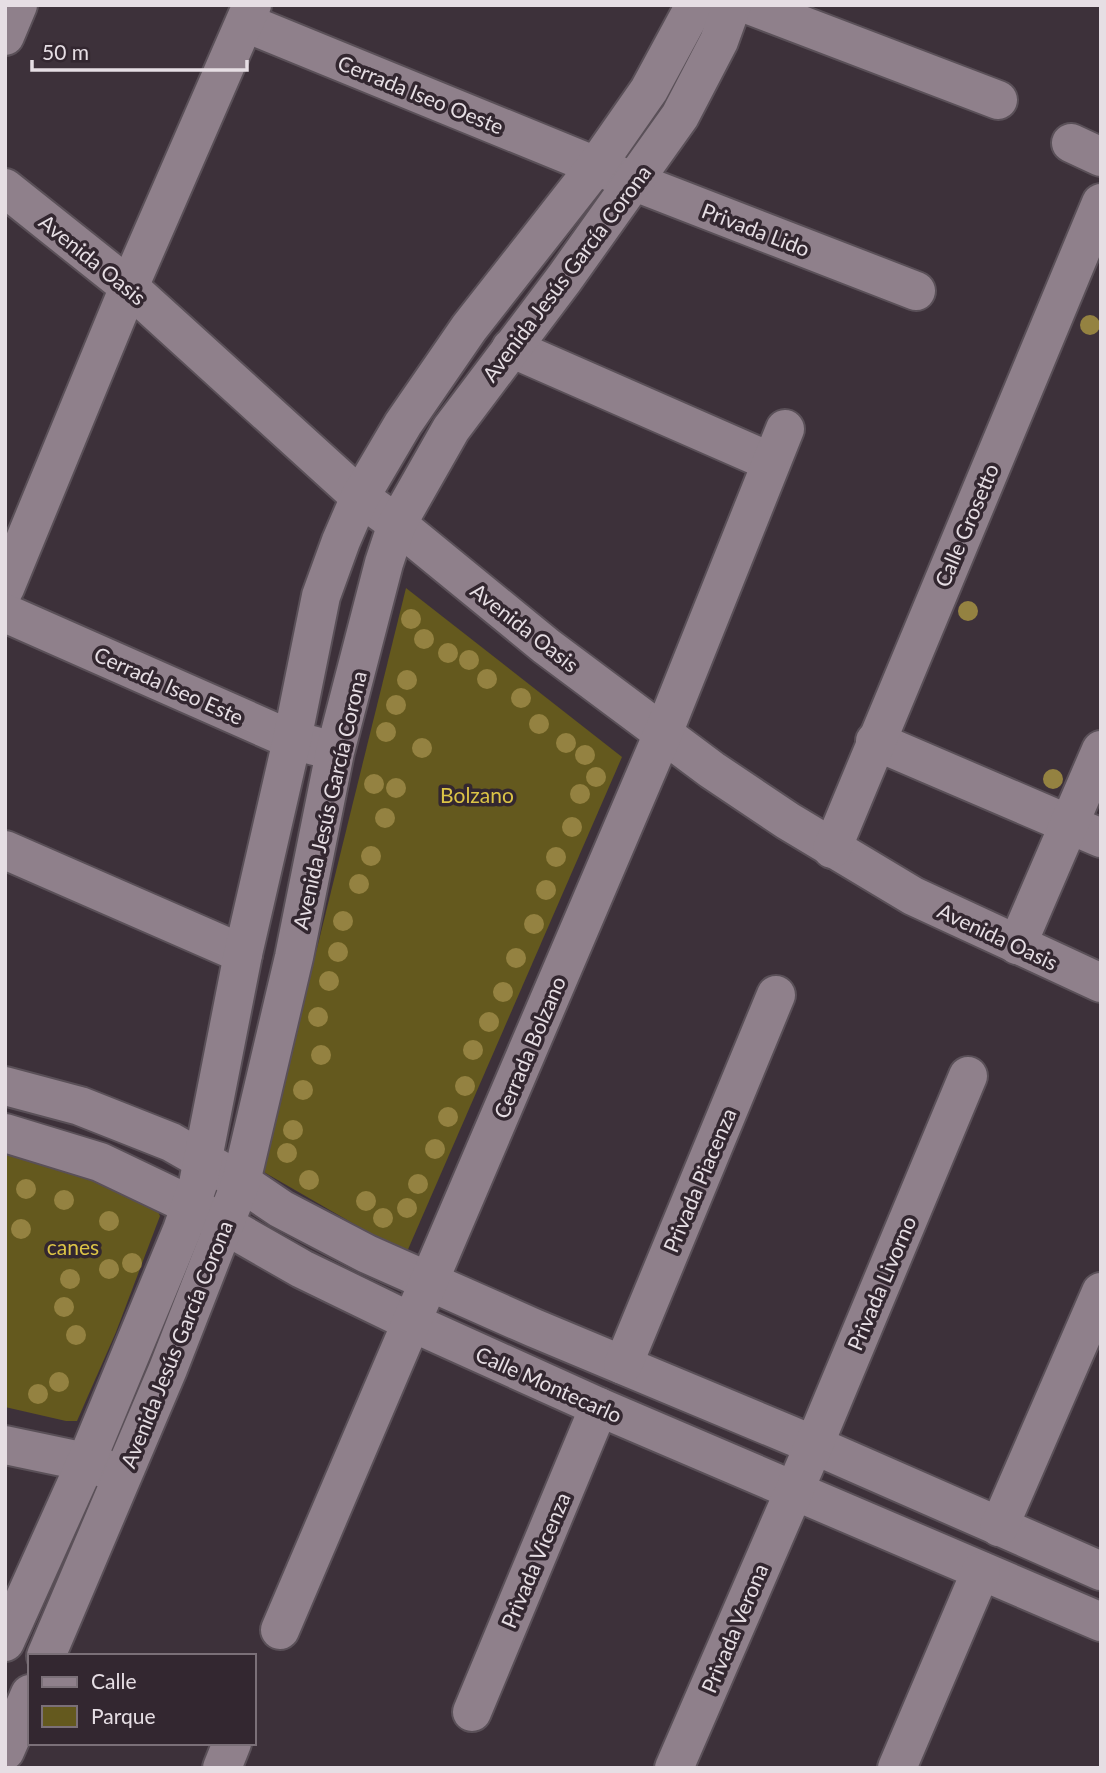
<svg xmlns="http://www.w3.org/2000/svg" width="1106" height="1773" font-family="Lato,sans-serif">
	<rect width="100%" height="100%" fill="#3d313a"/>
	<g fill="#64591e">
		<polygon points="406,588 622,757 406,1254 262,1171"/>
		<polygon points="5,1152 72,1171 145,1200 156,1207 160,1216 116,1332 77,1421 66,1421 5,1407"/>
	</g>
	<g fill="none" stroke-linecap="round" stroke-linejoin="round">
		<defs>
			<g id="minor">
				<polyline points="749,5 998,100"/>
				<polyline points="246,23 635,182 916,291"/>
				<polyline points="5,36 18,5"/>
				<polyline points="1071,143 1101,157"/>
				<polyline points="5,188 129,287 360,497 397,524 546,646 712,770 788,821 913,896 1101,983"/>
				<polyline points="511,348 771,462"/>
				<polyline points="5,588 129,287 252,5"/>
				<polyline points="5,613 292,740 315,746"/>
				<polyline points="875,741 1101,838"/>
				<polyline points="832,849 1101,203"/>
				<polyline points="5,850 243,954"/>
				<polyline points="1017,945 1101,750"/>
				<polyline points="5,1086 80,1106 171,1142 241,1182 281,1209 367,1254 534,1328 814,1445 1101,1571"/>
				<polyline points="5,1133 100,1162 190,1205 302,1269 411,1322 599,1407 1101,1622"/>
				<polyline points="623,1365 776,995"/>
				<polyline points="5,1445 86,1462 109,1470"/>
				<polyline points="999,1527 1101,1292"/>
				<polyline points="280,1630 664,731 785,429"/>
				<polyline points="5,1642 86,1462 182,1230 198,1184 243,954 292,740 321,596 341,541 360,497 403,424 469,328 596,166 649,90 695,5"/>
				<polyline points="46,1656 168,1369 241,1182 294,957 335,752 384,563 397,524 451,429 564,279 680,116 719,41 732,5"/>
				<polyline points="472,1712 599,1407"/>
				<polyline points="5,1751 30,1694"/>
				<polyline points="222,1768 232,1743"/>
				<polyline points="674,1768 814,1445 968,1076"/>
				<polyline points="897,1768 981,1571"/>
			</g>
		</defs>
		<use href="#minor" stroke="#5a5058" stroke-width="42"/>
		<use href="#minor" stroke="#8f808b" stroke-width="38"/>
	</g>
	<g fill="#948241">
		<circle cx="1090" cy="325" r="10"/>
		<circle cx="968" cy="611" r="10"/>
		<circle cx="411" cy="619" r="10"/>
		<circle cx="424" cy="639" r="10"/>
		<circle cx="448" cy="653" r="10"/>
		<circle cx="469" cy="660" r="10"/>
		<circle cx="487" cy="679" r="10"/>
		<circle cx="407" cy="680" r="10"/>
		<circle cx="521" cy="698" r="10"/>
		<circle cx="396" cy="705" r="10"/>
		<circle cx="539" cy="724" r="10"/>
		<circle cx="386" cy="732" r="10"/>
		<circle cx="566" cy="743" r="10"/>
		<circle cx="422" cy="748" r="10"/>
		<circle cx="585" cy="755" r="10"/>
		<circle cx="596" cy="777" r="10"/>
		<circle cx="1053" cy="779" r="10"/>
		<circle cx="374" cy="784" r="10"/>
		<circle cx="396" cy="788" r="10"/>
		<circle cx="580" cy="794" r="10"/>
		<circle cx="385" cy="818" r="10"/>
		<circle cx="572" cy="827" r="10"/>
		<circle cx="371" cy="856" r="10"/>
		<circle cx="556" cy="857" r="10"/>
		<circle cx="359" cy="884" r="10"/>
		<circle cx="546" cy="890" r="10"/>
		<circle cx="343" cy="921" r="10"/>
		<circle cx="534" cy="924" r="10"/>
		<circle cx="338" cy="952" r="10"/>
		<circle cx="516" cy="958" r="10"/>
		<circle cx="329" cy="981" r="10"/>
		<circle cx="503" cy="992" r="10"/>
		<circle cx="318" cy="1017" r="10"/>
		<circle cx="489" cy="1022" r="10"/>
		<circle cx="473" cy="1050" r="10"/>
		<circle cx="321" cy="1055" r="10"/>
		<circle cx="465" cy="1086" r="10"/>
		<circle cx="303" cy="1090" r="10"/>
		<circle cx="448" cy="1117" r="10"/>
		<circle cx="293" cy="1130" r="10"/>
		<circle cx="435" cy="1149" r="10"/>
		<circle cx="287" cy="1153" r="10"/>
		<circle cx="309" cy="1180" r="10"/>
		<circle cx="418" cy="1184" r="10"/>
		<circle cx="26" cy="1189" r="10"/>
		<circle cx="64" cy="1200" r="10"/>
		<circle cx="366" cy="1201" r="10"/>
		<circle cx="407" cy="1208" r="10"/>
		<circle cx="383" cy="1218" r="10"/>
		<circle cx="109" cy="1221" r="10"/>
		<circle cx="21" cy="1229" r="10"/>
		<circle cx="132" cy="1263" r="10"/>
		<circle cx="109" cy="1269" r="10"/>
		<circle cx="70" cy="1279" r="10"/>
		<circle cx="64" cy="1307" r="10"/>
		<circle cx="76" cy="1335" r="10"/>
		<circle cx="59" cy="1382" r="10"/>
		<circle cx="38" cy="1394" r="10"/>
	</g>
	<g text-anchor="middle" dominant-baseline="central" stroke-width="7" stroke-linejoin="round" paint-order="stroke">
		<g font-size="21" fill="#e6dee4" stroke="#332730">
			<text transform="translate(421 94) rotate(22)">Cerrada Iseo Oeste</text>
			<text transform="translate(756 229) rotate(21)">Privada Lido</text>
			<text transform="translate(93 259) rotate(39)">Avenida Oasis</text>
			<text transform="translate(566 273) rotate(-53)">Avenida Jesús García Corona</text>
			<text transform="translate(966 525) rotate(-67)">Calle Grosetto</text>
			<text transform="translate(525 627) rotate(38)">Avenida Oasis</text>
			<text transform="translate(169 685) rotate(24)">Cerrada Iseo Este</text>
			<text transform="translate(329 800) rotate(-77)">Avenida Jesús García Corona</text>
			<text transform="translate(998 936) rotate(25)">Avenida Oasis</text>
			<text transform="translate(529 1047) rotate(-67)">Cerrada Bolzano</text>
			<text transform="translate(699 1180) rotate(-67)">Privada Piacenza</text>
			<text transform="translate(881 1283) rotate(-67)">Privada Livorno</text>
			<text transform="translate(176 1344) rotate(-68)">Avenida Jesús García Corona</text>
			<text transform="translate(549 1384) rotate(24)">Calle Montecarlo</text>
			<text transform="translate(535 1560) rotate(-67)">Privada Vicenza</text>
			<text transform="translate(734 1628) rotate(-67)">Privada Verona</text>
		</g>
		<g font-size="21" fill="#dcc446" stroke="#332730">
			<text x="477" y="794">Bolzano</text>
			<text x="73" y="1246">canes</text>
		</g>
	</g>
	<rect width="1106" height="1773" fill="none" stroke="#e6dee4" stroke-width="14"/>
	<rect x="28" y="1654" width="228" height="91" fill="#332730" stroke="#7b7078" stroke-width="2"/>
	<rect x="42" y="1677" width="35" height="10" fill="#8f808b" stroke="#7b7078" stroke-width="2"/>
	<text x="91" y="1689" font-size="21" fill="#e6dee4">Calle</text>
	<rect x="42" y="1706" width="35" height="21" fill="#64591e" stroke="#7b7078" stroke-width="2"/>
	<text x="91" y="1724" font-size="21" fill="#e6dee4">Parque</text>
	<path d="M32 60v10h215v-10" fill="none" stroke="#e6dee4" stroke-width="3.5"/>
	<text x="42" y="60" font-size="21" fill="#e6dee4" stroke="#332730" stroke-width="5" paint-order="stroke">50 m</text>
</svg>
